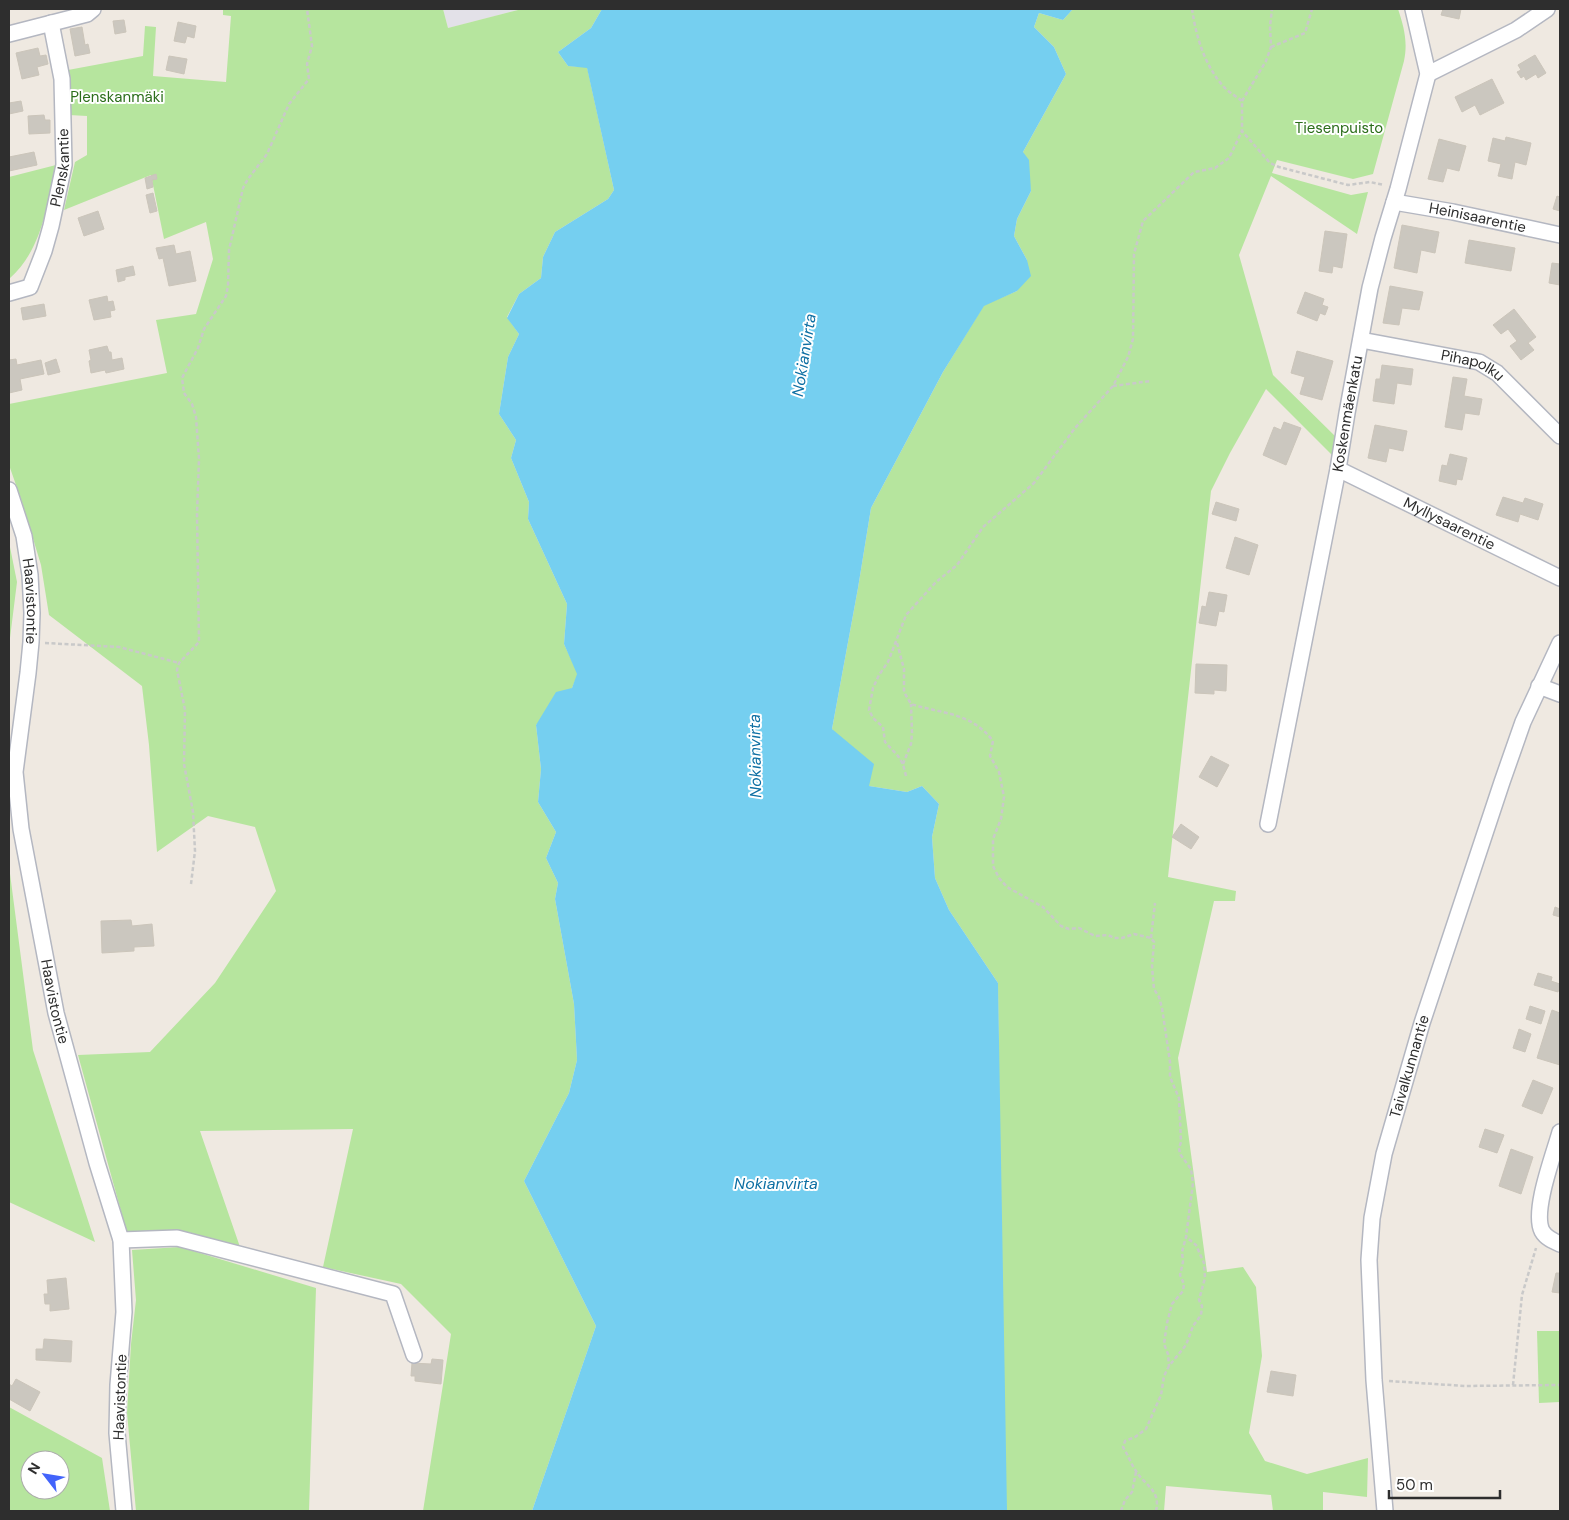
<svg xmlns="http://www.w3.org/2000/svg" width="1569" height="1520" font-family="'DM Sans',sans-serif">
	<rect width="100%" height="100%" fill="#efe9e1"/>
	<polygon fill="#e3e1e8" points="443,9 522,9 448,28"/>
	<g fill="#b6e59e" fill-rule="evenodd">
		<polygon points="223,9 443,9 448,28 522,9 602,9 591,28 558,52 568,66 587,67 614,190 608,199 555,232 543,257 541,278 519,294 507,317 519,334 508,357 499,414 516,440 511,458 529,502 528,519 567,604 564,644 578,674 572,688 536,725 541,769 538,802 556,832 546,858 558,883 555,899 574,1004 577,1060 569,1093 524,1181 596,1326 532,1511 423,1511 451,1334 401,1284 323,1267 353,1129 200,1131 240,1247 180,1231 127,1233 78,1055 150,1052 215,983 276,891 255,827 208,816 157,852 149,745 142,686 49,615 41,565 22,502 9,465 9,404 167,373 156,320 196,314 213,259 206,222 164,239 151,175 64,210 75,162 87,155 87,116 69,115 68,70 143,56 145,26 156,27 153,76 226,82 231,16 223,15"/>
		<path d="M1073,9H1398C1404,27 1408,42 1404,61L1373,174L1353,179L1277,160L1272,173L1351,195L1368,192L1357,234L1271,176L1239,255L1273,375L1336,437L1332,455L1266,389L1230,453L1211,491L1168,877L1236,891L1235,901H1214L1178,1058L1207,1272L1243,1267L1256,1287L1262,1356L1249,1433L1265,1461L1307,1474L1368,1458L1367,1497L1323,1492V1511H1273L1271,1495L1166,1486L1164,1511H1003L998,983L949,910L935,878L932,837L939,804L922,786L907,792L869,786L832,729L858,588L871,508L943,372L984,305L1017,291L1027,260L1014,236L1017,219L1031,191L1023,152L1066,74L1054,47L1034,27L1039,13L1063,20Z"/>
		<path d="M56,165C47,206 42,250 9,279V177Z"/>
		<polygon points="9,542 17,582 9,646"/>
		<polygon points="9,866 33,1050 95,1242 9,1202"/>
		<polygon points="180,1247 316,1288 309,1511 136,1511 127,1413 131,1344 136,1300 132,1250"/>
		<polygon points="1537,1331 1560,1331 1560,1402 1539,1403"/>
		<path d="M9,1407L102,1458L110,1511H9ZM30,1460H60V1490H30Z"/>
	</g>
	<polygon fill="#75cff0" points="602,9 1073,9 1063,20 1039,13 1034,27 1054,47 1066,74 1023,152 1029,160 1031,191 1017,219 1014,236 1027,260 1031,276 1017,291 984,306 943,372 871,508 858,588 832,729 874,764 869,786 907,792 922,786 939,804 932,837 935,878 949,910 998,983 1007,1511 532,1511 596,1326 524,1181 569,1093 577,1060 574,1004 555,899 558,883 546,858 556,832 538,802 541,769 536,725 556,692 572,688 577,674 564,644 567,604 528,519 529,502 511,458 516,440 499,414 508,357 519,334 507,318 519,294 541,278 543,257 555,232 608,199 614,190 587,68 568,66 558,52 591,28"/>
	<g fill="#cbc7bf" stroke="#cbc5ba">
		<polygon points="1443,9 1461,9 1459,19 1441,15"/>
		<polygon points="124,20 126,32 115,34 113,21"/>
		<polygon points="178,22 196,26 194,38 187,36 185,43 174,41"/>
		<polygon points="82,27 85,45 88,44 90,53 75,56 70,29"/>
		<polygon points="38,48 40,56 46,55 48,64 37,67 39,75 22,79 16,53"/>
		<polygon points="1535,55 1546,73 1538,78 1536,74 1526,80 1524,76 1521,78 1517,72 1521,70 1518,65"/>
		<polygon points="169,56 187,59 184,74 166,70"/>
		<polygon points="1492,79 1504,103 1480,115 1475,105 1462,112 1455,97"/>
		<polygon points="21,101 23,111 9,114 9,103"/>
		<polygon points="44,115 45,120 50,120 50,133 29,134 28,116"/>
		<polygon points="1506,137 1531,143 1526,165 1515,162 1512,179 1498,176 1501,164 1488,161 1493,138 1505,141"/>
		<polygon points="1439,139 1466,146 1459,171 1447,168 1443,182 1428,179"/>
		<polygon points="34,152 37,165 9,171 9,157"/>
		<polygon points="156,174 157,179 152,180 153,187 147,189 145,178"/>
		<polygon points="153,193 157,211 150,213 146,195"/>
		<polygon points="1557,196 1560,197 1560,211 1553,209"/>
		<polygon points="98,211 104,229 84,236 78,218"/>
		<polygon points="1402,225 1439,232 1435,253 1421,250 1417,273 1394,268"/>
		<polygon points="1325,231 1347,234 1342,268 1333,266 1332,273 1319,271"/>
		<polygon points="1469,240 1515,248 1511,271 1465,263"/>
		<polygon points="174,245 176,254 190,251 196,281 169,286 163,258 159,259 156,248"/>
		<polygon points="1552,263 1560,264 1560,285 1549,283"/>
		<polygon points="133,266 135,275 125,277 125,280 118,282 116,270"/>
		<polygon points="1390,286 1423,292 1419,310 1402,308 1399,325 1383,323"/>
		<polygon points="1305,292 1324,299 1322,305 1328,307 1325,315 1320,313 1317,321 1297,313"/>
		<polygon points="107,296 108,302 113,301 115,310 110,311 111,317 94,320 89,300"/>
		<polygon points="44,304 46,316 23,320 21,308"/>
		<polygon points="1514,309 1536,337 1528,343 1534,350 1521,360 1510,346 1517,341 1508,329 1501,334 1493,325"/>
		<polygon points="107,346 109,352 111,352 112,360 122,358 124,369 106,373 105,370 91,373 89,361 91,360 89,350"/>
		<polygon points="1297,351 1333,361 1322,400 1300,394 1305,377 1291,373"/>
		<polygon points="16,359 17,365 41,360 44,374 20,379 22,390 9,393 9,360"/>
		<polygon points="56,359 60,372 48,375 45,363"/>
		<polygon points="1382,365 1413,369 1411,385 1397,383 1394,404 1373,401 1376,379 1380,379"/>
		<polygon points="1453,377 1467,379 1464,396 1482,399 1479,415 1465,413 1462,430 1445,427"/>
		<polygon points="1284,422 1301,428 1286,465 1263,455 1274,427 1281,430"/>
		<polygon points="1375,425 1407,431 1403,451 1389,448 1386,462 1368,458"/>
		<polygon points="1450,454 1467,458 1462,480 1457,479 1456,485 1439,481 1442,465 1447,466"/>
		<polygon points="1503,497 1523,503 1525,498 1543,504 1538,520 1520,514 1518,522 1496,515"/>
		<polygon points="1216,502 1239,509 1236,521 1212,514"/>
		<polygon points="1235,537 1258,545 1249,575 1226,568"/>
		<polygon points="1209,592 1227,595 1224,612 1219,611 1216,626 1199,623 1202,606 1206,607"/>
		<polygon points="1196,664 1227,665 1226,691 1214,690 1214,694 1195,693"/>
		<polygon points="1211,756 1229,765 1217,787 1199,777"/>
		<polygon points="1181,824 1199,837 1191,849 1172,837"/>
		<polygon points="1555,907 1560,909 1560,917 1553,915"/>
		<polygon points="131,920 132,926 152,924 154,946 134,947 134,951 102,953 101,921"/>
		<polygon points="1538,973 1552,977 1551,981 1560,984 1558,992 1534,985"/>
		<polygon points="1530,1006 1545,1011 1541,1024 1526,1019"/>
		<polygon points="1552,1010 1560,1013 1560,1065 1537,1058"/>
		<polygon points="1519,1029 1531,1034 1525,1052 1513,1048"/>
		<polygon points="1533,1080 1553,1088 1542,1114 1522,1106"/>
		<polygon points="1485,1129 1504,1135 1497,1153 1479,1147"/>
		<polygon points="1511,1149 1533,1157 1521,1194 1499,1186"/>
		<polygon points="1556,1273 1560,1273 1560,1293 1552,1292"/>
		<polygon points="66,1278 69,1309 50,1311 50,1304 45,1304 44,1294 48,1294 47,1280"/>
		<polygon points="44,1339 72,1341 71,1362 36,1360 36,1349 43,1349"/>
		<polygon points="432,1359 443,1360 441,1384 415,1381 415,1376 411,1376 412,1363 431,1364"/>
		<polygon points="1271,1371 1296,1375 1293,1396 1267,1392"/>
		<polygon points="16,1379 40,1392 30,1411 9,1399 9,1384 12,1386"/>
	</g>
	<g fill="none" stroke-linecap="round" stroke-linejoin="round">
		<defs>
			<g id="minor">
				<polyline points="9,34 87,14 93,9"/>
				<polyline points="1428,74 1516,30 1547,9"/>
				<path id="s1" d="M1394,202L1453,212L1560,235"/>
				<path id="s2" d="M9,293L30,287L44,251L51,226L64,165L62,79L51,23"/>
				<path id="s3" d="M1361,340L1479,362L1497,373L1560,436"/>
				<path id="s4" d="M1338,469L1560,578"/>
				<path id="s5" d="M9,490L24,536L30,575L32,613L31,642L28,673L15,772L21,829L56,1013L97,1163L121,1240L124,1312L118,1385L117,1433L124,1511"/>
				<polyline points="1539,686 1560,694"/>
				<path id="s6" d="M1268,824L1338,469L1347,413L1370,288L1383,238L1398,189L1428,74L1413,9"/>
				<path d="M1560,1132C1554,1154 1532,1211 1542,1231C1546,1238 1553,1241 1560,1244"/>
				<polyline points="121,1240 177,1238 393,1294 414,1355"/>
				<path id="s7" d="M1385,1511L1374,1380L1369,1260L1372,1218L1384,1154L1422,1023L1502,782L1523,722L1560,643"/>
			</g>
		</defs>
		<use href="#minor" stroke="#b4b7c1" stroke-width="18"/>
		<g stroke="#c9c9c9" stroke-width="2.5" stroke-dasharray="4 2.5" stroke-linecap="butt">
			<path d="M1192,9C1196,36 1204,64 1223,86C1228,92 1236,96 1242,101V131L1270,163L1279,167L1348,185L1370,182L1384,185"/>
			<polyline points="1271,47 1305,33 1312,9"/>
			<polyline points="1242,101 1266,61 1271,47 1270,26 1272,9"/>
			<polyline points="1113,386 1151,381"/>
			<polyline points="45,643 119,647 179,663"/>
			<path d="M897,643L904,669V692L911,704C942,714 971,712 993,741L990,756L999,772L1004,797L1001,819L993,839V866L999,878L1007,887L1043,907L1061,926L1069,929L1079,928L1095,936L1108,935L1114,938H1122L1134,934L1151,938L1154,942L1152,967L1154,989L1159,997L1162,1008L1170,1062V1077L1179,1098L1181,1142L1179,1148L1180,1154L1191,1169L1193,1183L1186,1237L1182,1252L1183,1262L1180,1275L1184,1284L1183,1291L1172,1304L1167,1323L1164,1344L1168,1354L1169,1366"/>
			<polyline points="903,764 911,744 912,733 911,704"/>
			<polyline points="906,776 903,764 898,756 885,742 883,727 873,718 869,710 873,688 879,675 888,662 906,615 936,582 957,565 983,527 1034,483 1075,428 1113,386 1128,357 1133,339 1134,254 1143,221 1194,172 1215,168 1229,158 1242,131"/>
			<polyline points="191,884 195,851 193,812 184,764 185,710 177,670 179,663 199,642 197,514 199,459 196,417 192,404 184,393 182,378 198,348 204,329 226,296 228,286 229,250 243,188 248,179 267,154 289,104 309,79 307,64 312,46 307,9"/>
			<polyline points="1151,938 1155,903"/>
			<polyline points="1389,1381 1465,1386 1560,1385"/>
			<polyline points="1513,1385 1522,1295 1536,1248"/>
			<polyline points="1121,1511 1125,1500 1132,1492 1136,1472"/>
			<path d="M1156,1511C1161,1490 1145,1486 1136,1471C1131,1464 1128,1455 1123,1447L1125,1441L1135,1437L1146,1429L1161,1395L1164,1376L1169,1366L1186,1345L1193,1326L1201,1315L1202,1306L1199,1300L1205,1278L1204,1263L1196,1245L1186,1237"/>
		</g>
		<use href="#minor" stroke="#fff" stroke-width="15"/>
	</g>
	<g text-anchor="middle" dominant-baseline="central" stroke-width="4" stroke-linejoin="round" paint-order="stroke">
		<g font-size="15" fill="#2c6e1b" stroke="#fff">
			<text x="117" y="97">Plenskanmäki</text>
			<text x="1339" y="128">Tiesenpuisto</text>
		</g>
		<g font-size="15" fill="#2e2e2e" stroke="#fff">
			<text stroke="none"><textPath href="#s2" startOffset="146">Plenskantie</textPath></text>
			<text stroke="none"><textPath href="#s1" startOffset="85">Heinisaarentie</textPath></text>
			<text stroke="none"><textPath href="#s3" startOffset="115">Pihapolku</textPath></text>
			<text stroke="none"><textPath href="#s6" startOffset="418">Koskenmäenkatu</textPath></text>
			<text stroke="none"><textPath href="#s4" startOffset="124">Myllysaarentie</textPath></text>
			<text stroke="none"><textPath href="#s5" startOffset="114">Haavistontie</textPath></text>
			<text stroke="none"><textPath href="#s5" startOffset="519">Haavistontie</textPath></text>
			<text stroke="none"><textPath href="#s7" startOffset="450">Taivalkunnantie</textPath></text>
			<text transform="translate(120 1397) rotate(-88)">Haavistontie</text>
		</g>
		<g font-size="16" font-style="italic" fill="#0d6fa3" stroke="#fff">
			<text transform="translate(804 355) rotate(-81)">Nokianvirta</text>
			<text transform="translate(755 756) rotate(-91)">Nokianvirta</text>
			<text x="776" y="1183">Nokianvirta</text>
		</g>
	</g>
	<rect width="1569" height="1520" fill="none" stroke="#2e2e2e" stroke-width="20"/>
	<g transform="translate(45 1475) rotate(301)"><circle r="24" fill="#ffffff" stroke="#ababab"/>
	<path d="M0-4L9 19L0 12L-9 19Z" fill="#4264fb"/>
	<text y="-8" font-size="14" font-weight="bold" text-anchor="middle" fill="#2e2e2e">N</text>
	</g>
	<path d="M1389 1490v8h111v-8" fill="none" stroke="#2e2e2e" stroke-width="2.5"/>
	<text x="1396" y="1490" font-size="15" fill="#2e2e2e" stroke="#ffffff" stroke-width="4" paint-order="stroke">50 m</text>
</svg>
